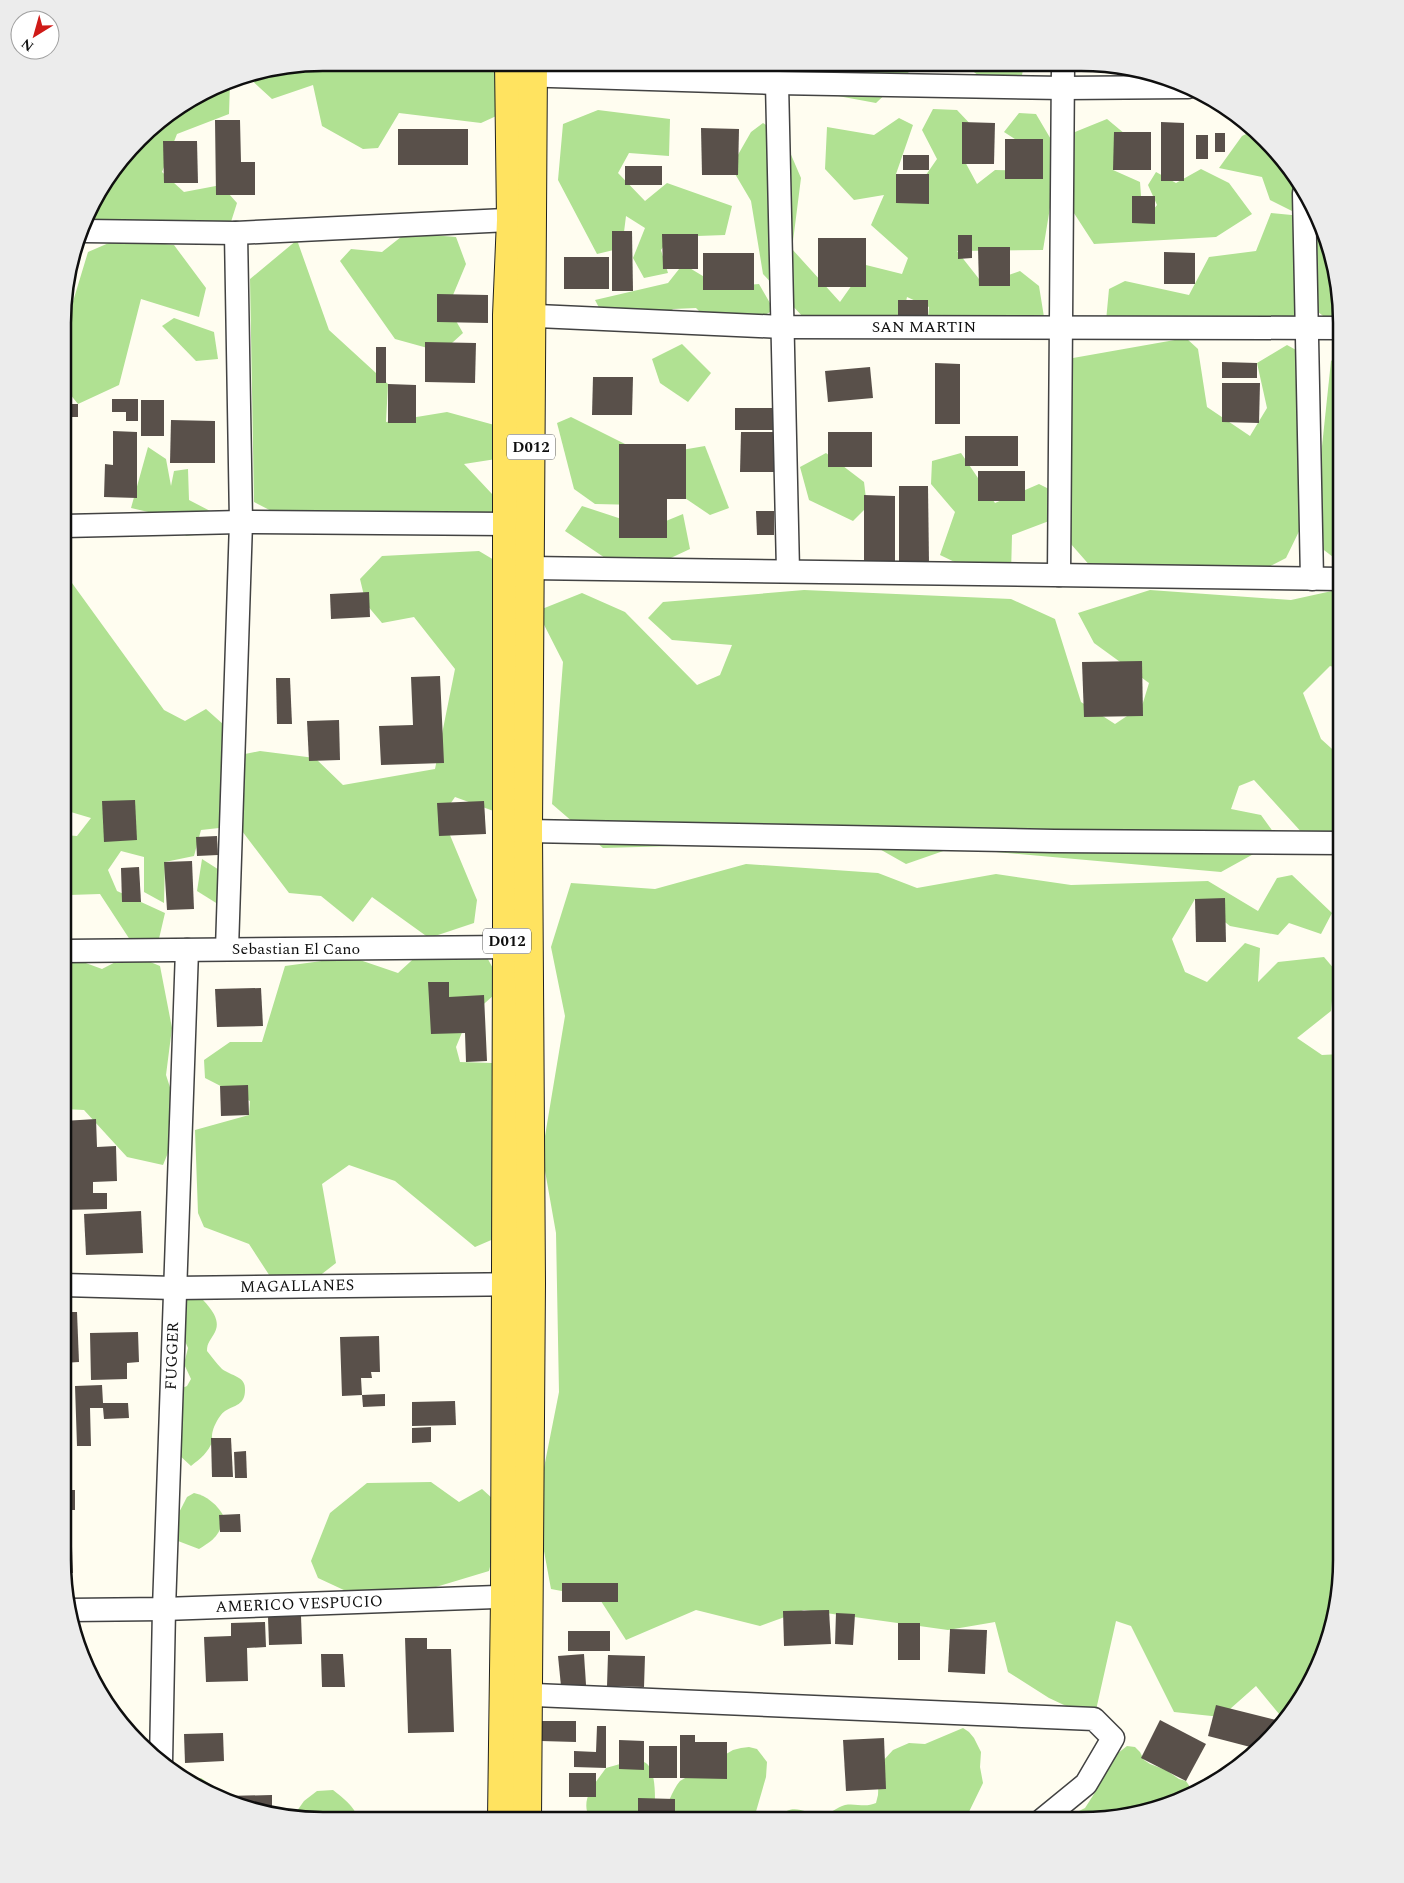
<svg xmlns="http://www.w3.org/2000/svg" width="1404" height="1883" font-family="Spectral,serif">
	<rect width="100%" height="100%" fill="#fffdf0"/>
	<g fill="#b0e192">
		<polygon points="324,63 366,63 367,67 382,71 391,63 509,63 518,106 481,123 399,113 378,148 363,149 322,126 313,85 272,99 248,77 248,75"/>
		<polygon points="744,64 929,64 910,71 876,103 762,82"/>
		<polygon points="964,64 1024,65 1022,75 990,85"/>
		<polygon points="230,82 229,114 177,134 162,172 184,192 221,185 237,203 230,225 85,231 97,193 152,127"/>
		<polygon points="933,109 957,110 975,129 963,158 977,184 995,170 1041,171 1041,156 1004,132 1019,113 1036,114 1059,153 1043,250 957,251 983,284 1020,271 1039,286 1044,317 927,329 929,307 907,297 899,334 817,332 763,274 751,201 731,167 751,132 763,123 783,136 801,178 792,249 840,302 866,265 902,274 908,258 871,225 884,195 854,200 825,169 827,127 874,135 899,118 913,125 896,174 910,198 937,159 922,130"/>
		<polygon points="598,110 670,119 669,156 629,153 618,173 645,201 667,183 732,206 725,235 670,237 661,250 668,273 644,278 633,258 645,228 626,216 622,248 597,254 558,180 563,124"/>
		<polygon points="1107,119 1125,134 1113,170 1140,182 1143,223 1157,205 1148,185 1156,172 1176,183 1201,169 1229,183 1252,214 1216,237 1094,244 1057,187 1070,134"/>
		<polygon points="1254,130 1277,152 1314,208 1333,256 1341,330 1313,308 1263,334 1217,316 1147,332 1106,321 1109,289 1125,281 1189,295 1209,257 1256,251 1271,213 1302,216 1270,200 1262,177 1219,168 1242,136"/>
		<polygon points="406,233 456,237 466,264 448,307 463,333 442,352 395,339 340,261 351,249 382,252"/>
		<polygon points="118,239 174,245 206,288 199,317 141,299 119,385 78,404 65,388 65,293 68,318 88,252"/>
		<polygon points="297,240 329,330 388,384 386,422 447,412 509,429 509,457 464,464 506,509 501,523 312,532 254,502 250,279"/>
		<polygon points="683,264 721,287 759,284 774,310 725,337 696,308 673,309 651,331 606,321 595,300 668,283"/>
		<polygon points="174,318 214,332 218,359 196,361 162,326"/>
		<polygon points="1186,338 1198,349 1207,407 1250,436 1267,408 1257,363 1287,345 1316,361 1306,517 1286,558 1263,570 1092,568 1063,535 1059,399 1073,358"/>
		<polygon points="682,344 711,373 688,402 660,383 652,359"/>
		<polygon points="1341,354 1341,563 1312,541 1331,361"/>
		<polygon points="571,417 631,447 639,505 595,504 574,489 557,423"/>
		<polygon points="705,446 729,508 710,515 676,492 670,452"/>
		<polygon points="148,447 166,459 171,486 174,471 188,469 189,500 216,514 212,533 186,536 170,517 131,508"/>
		<polygon points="826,453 864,482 867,507 853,521 809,500 800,467"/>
		<polygon points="961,453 995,503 1039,484 1053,491 1049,521 1012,535 1011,574 986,577 940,555 955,512 931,484 932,461"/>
		<polygon points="582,506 649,528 683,514 690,549 645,570 620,568 565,531"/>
		<polygon points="479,551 511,570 499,813 455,797 442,816 477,900 474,923 429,938 372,897 353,922 321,896 289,893 239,827 235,756 260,751 315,758 343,785 435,769 455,669 414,617 382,623 366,604 360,579 382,556"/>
		<polygon points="64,572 164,710 185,721 206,709 224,725 219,828 201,830 194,856 165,862 164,903 144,892 144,857 121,851 108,870 117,891 165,913 158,943 136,949 100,894 69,895 64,892 64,835 77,836 91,818 64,810"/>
		<polygon points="1341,589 1341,669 1330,666 1303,693 1321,739 1341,757 1341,851 1314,846 1254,780 1239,786 1231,809 1261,815 1279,840 1221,872 952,848 906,864 876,847 823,842 603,848 552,804 563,662 537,611 582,593 625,612 697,685 720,675 732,645 672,640 648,618 663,602 804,590 1011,599 1055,619 1081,702 1115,724 1142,706 1149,683 1094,643 1078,613 1150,590 1291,600"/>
		<polygon points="202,859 235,880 221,906 197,891"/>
		<polygon points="746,864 878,873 917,888 996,874 1071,885 1208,881 1258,911 1277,878 1292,875 1332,913 1321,934 1289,923 1278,935 1230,926 1195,899 1172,939 1185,972 1207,982 1245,943 1260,948 1258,982 1278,962 1324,957 1335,970 1331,1011 1297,1038 1322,1055 1341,1054 1341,1577 1328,1643 1298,1704 1284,1720 1256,1686 1221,1717 1174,1712 1131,1626 1116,1621 1094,1719 1049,1698 1008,1672 995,1622 948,1630 804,1610 760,1626 696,1610 626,1640 599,1598 551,1589 536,1508 559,1392 556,1233 542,1154 565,1016 551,947 571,883 655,889"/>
		<polygon points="483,950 503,987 468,1018 456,1047 460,1062 492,1063 509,1087 503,1235 475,1247 395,1181 349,1165 322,1184 336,1263 309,1284 275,1284 249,1244 204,1227 198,1213 195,1130 249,1115 250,1101 205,1078 204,1060 230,1042 262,1042 285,966 351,957 398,973 422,951"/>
		<polygon points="131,954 160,966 172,1028 166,1075 181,1121 163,1165 127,1157 84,1110 63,1109 64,955 102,969"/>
		<path d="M199,1296C208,1305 222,1319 215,1332C211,1340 207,1342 207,1351C212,1357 216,1363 222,1369C231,1376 246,1376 245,1390C245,1405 235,1405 225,1411C219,1415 209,1433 213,1440C208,1453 201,1458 191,1466L178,1454L180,1389L187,1386L191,1379L184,1364L188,1348L178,1325V1300Z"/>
		<polygon points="431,1482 459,1502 482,1489 504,1509 489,1571 376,1605 318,1578 311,1561 330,1513 367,1483"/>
		<path d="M194,1493C206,1495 219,1506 224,1517C219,1536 215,1539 199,1549L178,1541L172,1526L187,1497Z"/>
		<path d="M963,1728L969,1732L974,1738L981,1752L980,1767L983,1783L965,1820H775C794,1800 801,1814 823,1814C831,1814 837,1807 845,1805C856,1803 865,1808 876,1803L878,1795L879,1770L882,1762L893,1750L909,1743L925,1744Z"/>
		<polygon points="1127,1746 1135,1747 1140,1752 1144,1760 1150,1764 1166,1770 1179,1779 1186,1781 1190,1787 1198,1792 1148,1812 1137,1811 1130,1814 1081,1820 1061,1820 1085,1808 1094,1794 1113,1757"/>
		<path d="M749,1747L757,1749L767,1762L766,1777L755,1815L756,1820L660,1819C667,1808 672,1790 680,1781L733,1750L741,1748Z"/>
		<path d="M627,1762C632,1762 639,1760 644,1762C658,1767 655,1807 654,1819H590C579,1799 595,1784 606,1768Z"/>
		<polygon points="201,1778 227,1796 230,1802 184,1779"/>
		<path d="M333,1790C343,1798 354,1806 358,1818H292L304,1801L317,1791Z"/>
	</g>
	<g fill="#59504a">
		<polygon points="215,120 240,120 241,162 255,162 255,195 216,195"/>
		<polygon points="962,122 995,123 994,164 962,164"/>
		<polygon points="1161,122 1184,123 1184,181 1161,181"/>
		<polygon points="701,128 739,129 738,175 702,175"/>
		<rect x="398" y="129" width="70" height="36"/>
		<polygon points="1114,132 1151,132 1151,170 1113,170"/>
		<rect x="1215" y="133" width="10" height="19"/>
		<rect x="1196" y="135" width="12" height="24"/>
		<rect x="1005" y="139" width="38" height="40"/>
		<polygon points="163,141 197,141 198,183 164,183"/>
		<rect x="903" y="155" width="26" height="15"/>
		<rect x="625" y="166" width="37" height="19"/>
		<polygon points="896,174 929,174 929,204 896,203"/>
		<polygon points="1132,196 1155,196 1155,224 1132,223"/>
		<polygon points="612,231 632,231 633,291 612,291"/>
		<polygon points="662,234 698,234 698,269 663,269"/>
		<polygon points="958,235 972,235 972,258 958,259"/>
		<rect x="818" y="238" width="48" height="49"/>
		<polygon points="978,247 1010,247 1010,286 979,286"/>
		<polygon points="1164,252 1195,253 1195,284 1164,284"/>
		<rect x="703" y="253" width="51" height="37"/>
		<rect x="564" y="257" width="45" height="32"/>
		<polygon points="437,294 488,295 488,323 437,322"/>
		<polygon points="898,300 928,300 928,324 898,323"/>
		<polygon points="425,342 476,343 475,383 425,382"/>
		<rect x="376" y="347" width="10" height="36"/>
		<polygon points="1222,362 1257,363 1257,378 1222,378"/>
		<polygon points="935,363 960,364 960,424 935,424"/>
		<polygon points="870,367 873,398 828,402 825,371"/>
		<polygon points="593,377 633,377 632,415 592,415"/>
		<polygon points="1222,383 1260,383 1259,423 1222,422"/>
		<polygon points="388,384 416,385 416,423 388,423"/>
		<polygon points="112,399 138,399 138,421 126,421 126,412 112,412"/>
		<rect x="141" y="400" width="23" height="36"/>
		<rect x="65" y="404" width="13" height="13"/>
		<rect x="735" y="408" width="40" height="22"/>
		<polygon points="171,420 215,421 215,463 170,463"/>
		<polygon points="113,431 137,432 137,498 104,497 105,464 113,465"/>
		<polygon points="741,432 777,432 777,472 740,472"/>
		<rect x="828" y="432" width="44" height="35"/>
		<rect x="965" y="436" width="53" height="30"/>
		<polygon points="619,444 686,444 686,499 667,499 667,538 619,538"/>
		<rect x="978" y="471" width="47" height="30"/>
		<polygon points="899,486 928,486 929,563 899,563"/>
		<polygon points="864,495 895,496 895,564 864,564"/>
		<polygon points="756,511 774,511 774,535 757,535"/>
		<polygon points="369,592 370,617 331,619 330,594"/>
		<polygon points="1142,661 1143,716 1084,717 1082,662"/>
		<polygon points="1336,666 1341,666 1341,701 1337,701"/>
		<polygon points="440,676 444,763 381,765 379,726 413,725 411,677"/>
		<polygon points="276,678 290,678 292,724 277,724"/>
		<polygon points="339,720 340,760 309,761 307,721"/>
		<polygon points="135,800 137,840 104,842 102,801"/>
		<polygon points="484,801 486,834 439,836 437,803"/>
		<polygon points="217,836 218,855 197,856 196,837"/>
		<polygon points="192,861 194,909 167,910 164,862"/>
		<polygon points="139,867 141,902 122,902 121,868"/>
		<polygon points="1225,898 1226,942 1196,942 1195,899"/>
		<polygon points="428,982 449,982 449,997 484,995 487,1061 466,1062 465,1033 431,1034"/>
		<polygon points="261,988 263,1026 217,1027 215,989"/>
		<polygon points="248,1085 249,1115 221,1116 220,1086"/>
		<polygon points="96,1119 97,1147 116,1146 117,1181 93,1182 93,1193 107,1193 107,1209 63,1210 63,1121"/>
		<polygon points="141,1211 143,1253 86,1255 84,1214"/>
		<polygon points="63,1312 77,1312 79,1362 63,1363"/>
		<polygon points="138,1332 139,1362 127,1363 127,1379 91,1380 90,1333"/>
		<polygon points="379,1336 380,1372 371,1372 372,1378 361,1378 362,1395 342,1396 340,1337"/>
		<polygon points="102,1385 103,1403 128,1403 129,1418 104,1419 103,1408 90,1408 91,1446 77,1446 75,1386"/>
		<polygon points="385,1394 385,1406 363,1407 362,1395"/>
		<polygon points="455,1401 456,1425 412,1426 412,1402"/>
		<polygon points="431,1427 431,1442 412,1443 412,1428"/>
		<polygon points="211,1438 231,1438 233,1477 212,1477"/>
		<polygon points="246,1451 247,1478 235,1478 234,1452"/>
		<rect x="63" y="1490" width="12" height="20"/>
		<polygon points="240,1514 241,1532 220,1532 219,1515"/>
		<polygon points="72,1547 73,1573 64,1573 63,1548"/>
		<rect x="562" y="1583" width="56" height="19"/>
		<polygon points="829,1610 831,1644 784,1646 783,1611"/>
		<polygon points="836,1613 855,1614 853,1645 835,1644"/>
		<polygon points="301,1616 302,1644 269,1645 268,1617"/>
		<polygon points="265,1622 266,1647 247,1648 248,1681 206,1682 204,1637 231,1636 231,1623"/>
		<rect x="898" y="1623" width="22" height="37"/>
		<polygon points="950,1629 987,1630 985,1674 948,1672"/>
		<rect x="568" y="1631" width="42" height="20"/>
		<polygon points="405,1638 427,1638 427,1649 451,1649 454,1732 408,1733"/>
		<polygon points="321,1654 343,1654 345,1687 322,1687"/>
		<polygon points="584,1654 586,1685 561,1686 558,1656"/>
		<polygon points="608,1655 645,1656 644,1687 607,1686"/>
		<polygon points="1216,1705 1276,1720 1274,1732 1258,1749 1208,1736"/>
		<polygon points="1160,1720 1206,1744 1186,1781 1141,1758"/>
		<polygon points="541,1721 576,1721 576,1742 541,1741"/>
		<polygon points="597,1726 606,1726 606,1768 574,1767 574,1751 596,1752"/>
		<polygon points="223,1733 224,1761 185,1763 184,1734"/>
		<polygon points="680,1735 695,1735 695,1742 727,1742 727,1779 680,1778"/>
		<polygon points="884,1738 886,1789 846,1791 843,1740"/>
		<polygon points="619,1740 644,1741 644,1770 619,1769"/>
		<rect x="649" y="1746" width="28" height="32"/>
		<rect x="569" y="1773" width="27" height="24"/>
		<polygon points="272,1795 272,1814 228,1802 227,1796"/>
		<polygon points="638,1798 675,1799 675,1819 638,1818"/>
	</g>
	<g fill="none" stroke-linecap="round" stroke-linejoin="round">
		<defs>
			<g id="minor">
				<polyline points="518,75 777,83 1063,88 1188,87"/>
				<polyline points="777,83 788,571"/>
				<polyline points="1304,193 1312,579"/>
				<polyline points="85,231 236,233 528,219"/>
				<polyline points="515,315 782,327 1341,328"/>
				<polyline points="64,526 241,522 506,524"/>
				<polyline points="530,568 1341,579"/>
				<polyline points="1059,575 1063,65"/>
				<polyline points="528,831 1054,841 1341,843"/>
				<polyline points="227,949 241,522 236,233"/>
				<polyline points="64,951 523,947"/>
				<polyline points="63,1285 174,1288 522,1284"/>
				<polyline points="69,1610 164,1609 522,1596"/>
				<polyline points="511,1694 1094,1719 1113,1738 1086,1784 1042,1820"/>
				<polyline points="161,1762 164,1609 187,950"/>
			</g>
			<g id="primary">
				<polyline points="502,1819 505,1597 507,947 507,315 511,220 509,63"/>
				<polyline points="527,1819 531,1283 528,831 533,63"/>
			</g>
		</defs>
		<use href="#minor" stroke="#424242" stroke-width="25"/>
		<use href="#primary" stroke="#202020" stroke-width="30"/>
		<use href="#minor" stroke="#fff" stroke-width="22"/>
		<use href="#primary" stroke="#ffe360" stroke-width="28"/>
	</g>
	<g text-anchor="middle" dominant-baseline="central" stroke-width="5" stroke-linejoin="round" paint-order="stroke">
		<g fill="#fff" stroke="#575757" stroke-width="1">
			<rect x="507" y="434.5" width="48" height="25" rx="4"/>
			<rect x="483" y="928.5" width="48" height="25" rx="4"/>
		</g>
		<g font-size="15" font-weight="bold" fill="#0f0f0f">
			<text x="531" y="447">D012</text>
			<text x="507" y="941">D012</text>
		</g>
		<g font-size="16" fill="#0f0f0f" stroke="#fff">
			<text x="924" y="327">SAN MARTIN</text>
			<text x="296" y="949">Sebastian El Cano</text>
			<text transform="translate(297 1286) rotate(-1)">MAGALLANES</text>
			<text transform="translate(172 1356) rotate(-88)">FUGGER</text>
			<text transform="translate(299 1604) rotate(-2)">AMERICO VESPUCIO</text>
		</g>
	</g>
	<path d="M0 0H1404V1883H0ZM323 71H1081A252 252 0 0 1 1333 323V1560A252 252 0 0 1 1081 1812H323A252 252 0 0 1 71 1560V323A252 252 0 0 1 323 71Z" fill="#ececec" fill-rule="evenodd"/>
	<path fill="none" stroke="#0f0f0f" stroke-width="2.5" d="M323 71H1081A252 252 0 0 1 1333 323V1560A252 252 0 0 1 1081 1812H323A252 252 0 0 1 71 1560V323A252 252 0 0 1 323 71Z"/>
	<g transform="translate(35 35) rotate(217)"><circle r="24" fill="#ffffff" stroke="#9f9f9f"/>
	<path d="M0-4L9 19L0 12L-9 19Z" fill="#cf1a17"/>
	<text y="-8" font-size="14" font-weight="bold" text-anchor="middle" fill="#0f0f0f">N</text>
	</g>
</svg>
